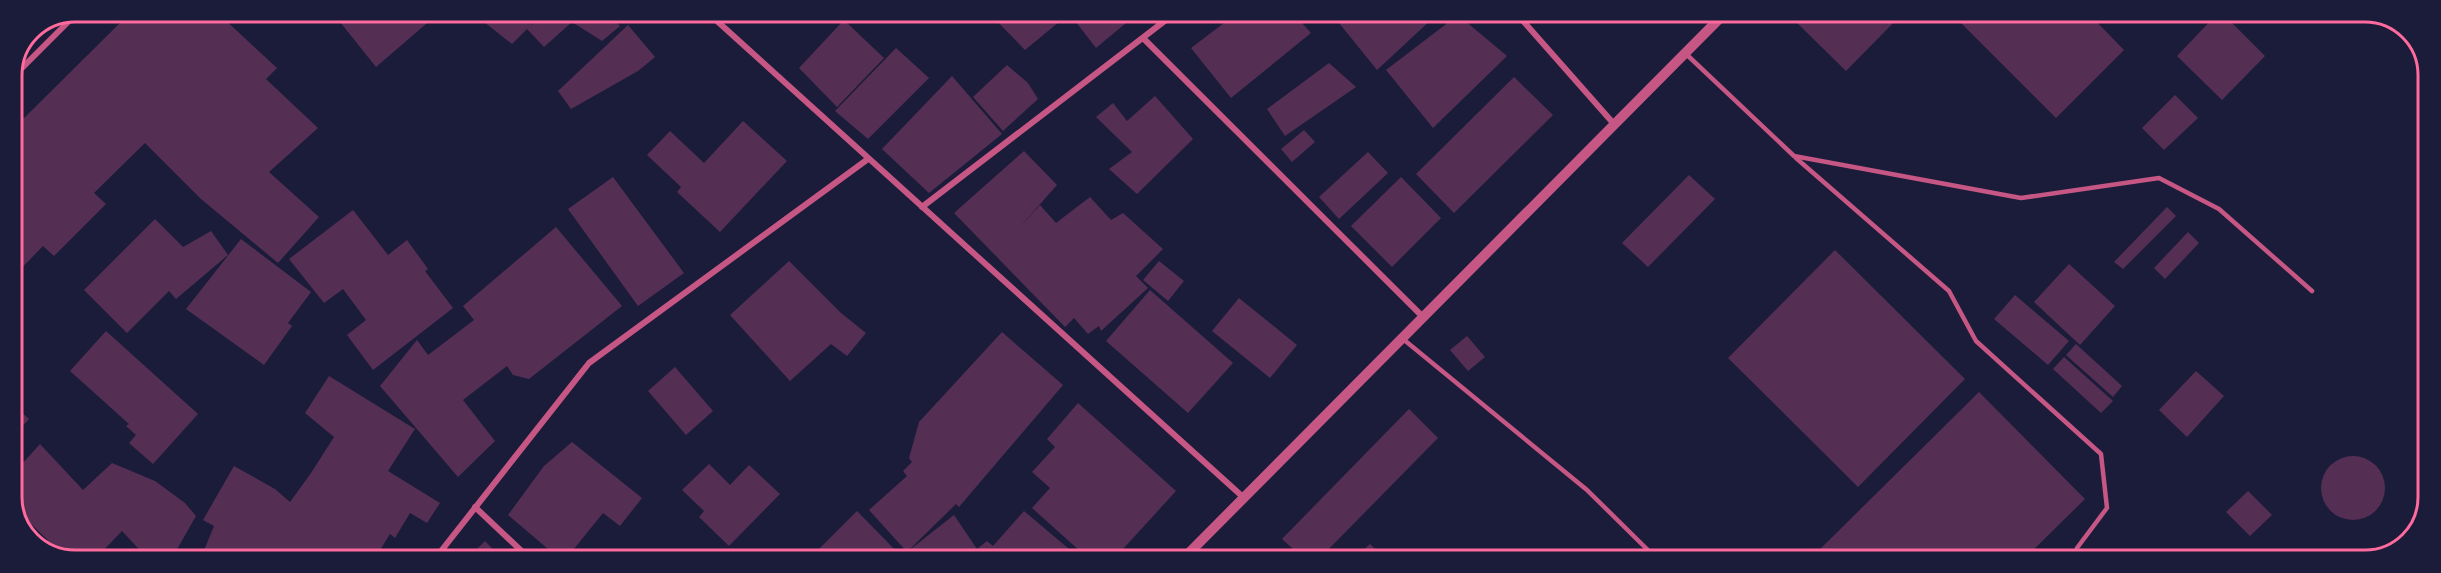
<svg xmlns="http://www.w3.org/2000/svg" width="2441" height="573" font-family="'Golos Text',sans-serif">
	<rect width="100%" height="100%" fill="#1b1b3a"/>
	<g fill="#542f53">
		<polygon points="131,12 227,12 222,17 277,68 266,79 318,128 269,172 319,217 278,263 201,199 145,143 94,193 106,204 54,256 43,246 12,278 12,130"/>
		<polygon points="332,12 440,12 376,67"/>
		<polygon points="476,12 543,12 530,26 547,12 607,12 620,26 602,41 572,22 544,47 527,29 512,44 474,14"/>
		<polygon points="888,12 903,12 895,20"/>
		<polygon points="989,13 1061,13 1065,17 1025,50"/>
		<polygon points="1069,13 1129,13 1132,18 1096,48"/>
		<polygon points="1237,13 1293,13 1311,33 1231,98 1191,48"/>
		<polygon points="1331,13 1428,13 1433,18 1377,70"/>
		<polygon points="1797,13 1903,13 1846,71 1792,18"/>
		<polygon points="1951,13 2088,13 2124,50 2056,118"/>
		<polygon points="2218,13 2222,13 2265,56 2222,100 2177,56"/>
		<polygon points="1458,15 1507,56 1433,128 1386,70"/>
		<polygon points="844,20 884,58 837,107 799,68"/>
		<polygon points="628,25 655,57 638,71 571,109 558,91"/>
		<polygon points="896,48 929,78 868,139 835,111"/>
		<polygon points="1329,63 1356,87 1285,136 1267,109"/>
		<polygon points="1007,65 1028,83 1038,99 1003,131 973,97"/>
		<polygon points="952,76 1002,134 929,193 882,149"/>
		<polygon points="1514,77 1553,115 1454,213 1416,174"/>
		<polygon points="2175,95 2198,118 2164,150 2142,128"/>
		<polygon points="1155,96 1193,139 1137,194 1109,169 1132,152 1096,117 1113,103 1127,121"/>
		<polygon points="743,121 787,161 720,232 677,192 681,187 647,155 670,131 704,163"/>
		<polygon points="1304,130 1315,142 1292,162 1281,149"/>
		<polygon points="1024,151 1057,185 1018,229 1040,205 1056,223 1090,197 1111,220 1123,213 1163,249 1136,276 1148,288 1101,331 1099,326 1088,334 1074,318 1065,327 954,213"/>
		<polygon points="1368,152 1388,173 1339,219 1319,197"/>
		<polygon points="1689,175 1715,199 1648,267 1622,243"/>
		<polygon points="613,177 684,273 638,306 568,209"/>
		<polygon points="1401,177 1441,218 1392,267 1351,226"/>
		<polygon points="2167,207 2176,216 2123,269 2114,262"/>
		<polygon points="353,210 388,255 407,240 428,269 425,271 453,308 373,370 347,335 366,320 343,289 324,303 289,259"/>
		<polygon points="155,219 183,247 211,231 228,255 176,299 169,291 127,333 84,290"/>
		<polygon points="556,227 622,306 529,379 513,375 507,366 463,400 495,441 458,477 380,386 417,340 428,355 474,320 463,306"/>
		<polygon points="2188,232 2199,243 2165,279 2154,268"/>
		<polygon points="241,239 311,292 288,323 292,326 264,365 186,309"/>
		<polygon points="1835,250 1965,379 1858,487 1728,358"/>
		<polygon points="789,261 841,313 866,333 847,356 831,344 790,381 730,315"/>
		<polygon points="1159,261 1184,281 1168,301 1143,280"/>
		<polygon points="2069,264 2115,306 2080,345 2034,302"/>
		<polygon points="1150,290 1233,363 1188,413 1106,341"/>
		<polygon points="2015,295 2069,341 2048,365 1994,319"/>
		<polygon points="1239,298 1297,345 1270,378 1212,331"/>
		<polygon points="106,331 198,414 153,464 129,443 136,435 126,426 129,424 70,371"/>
		<polygon points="1002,332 1063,385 959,507 956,504 907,552 869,510 907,476 903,471 912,462 909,458 919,422"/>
		<polygon points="1467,336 1485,357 1468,371 1450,350"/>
		<polygon points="2076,344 2122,386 2113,397 2066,355"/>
		<polygon points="2064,357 2113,401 2101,413 2053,369"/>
		<polygon points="675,367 713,411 686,435 648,391"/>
		<polygon points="2196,371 2224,396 2187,437 2159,410"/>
		<polygon points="329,376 415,429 388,471 440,503 427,523 410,513 395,538 390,534 374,560 200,560 214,526 203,520 234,466 275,489 290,502 311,473 334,437 305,413"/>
		<polygon points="1979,392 2085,499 2022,561 1808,561"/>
		<polygon points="1078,403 1176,491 1113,560 1090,560 1032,508 1050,488 1032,472 1055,447 1047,439"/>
		<polygon points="12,404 29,419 12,437"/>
		<polygon points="1409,409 1438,438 1318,560 1305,560 1282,539"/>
		<polygon points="572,442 642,498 620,526 603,513 565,560 561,560 508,515 544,466"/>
		<polygon points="40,444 83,490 112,463 155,481 185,503 196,516 171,560 149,560 122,531 94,560 68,560 13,506 12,475"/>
		<circle cx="2353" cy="488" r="32"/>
		<polygon points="709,464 730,485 749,465 780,494 729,546 699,517 704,511 682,490"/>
		<polygon points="2248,491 2272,515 2250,536 2226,512"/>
		<polygon points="857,511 902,557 899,560 828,560 818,550"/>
		<polygon points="1024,511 1082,560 913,560 907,552 954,515 977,549 987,541 993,546"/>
		<polygon points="485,541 503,560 466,560"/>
		<polygon points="1370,544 1386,560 1353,560"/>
		<polygon points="2048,551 2057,561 2038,561"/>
		<polygon points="2227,557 2241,557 2250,560 2217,561"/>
	</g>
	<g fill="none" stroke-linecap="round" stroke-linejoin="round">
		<g stroke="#c65784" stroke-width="4.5">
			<polyline points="1685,53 1794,156 2021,198 2159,178 2219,209 2312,291"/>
			<polyline points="1796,158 1949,291 1976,341 2101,454 2107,508 2077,548"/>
			<polyline points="1403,339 1587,490 1659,561"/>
		</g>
		<g stroke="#c65784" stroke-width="6">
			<polyline points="707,12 1243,497"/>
			<polyline points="1516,13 1614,124"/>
			<polyline points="1143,38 1422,316"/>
			<polyline points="12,78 78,12"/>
			<polyline points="922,207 1175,13"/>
			<polyline points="475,507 531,560"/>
			<polyline points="434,560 589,363 868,159"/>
		</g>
		<polyline stroke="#c65784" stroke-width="10" points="1182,560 1725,13"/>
	</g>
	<path d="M0 0H2441V573H0ZM75 22H2365A53 53 0 0 1 2418 75V497A53 53 0 0 1 2365 550H75A53 53 0 0 1 22 497V75A53 53 0 0 1 75 22Z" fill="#1b1b3a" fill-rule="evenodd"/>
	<path fill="none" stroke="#ff6b9d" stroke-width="3" d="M75 22H2365A53 53 0 0 1 2418 75V497A53 53 0 0 1 2365 550H75A53 53 0 0 1 22 497V75A53 53 0 0 1 75 22Z"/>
</svg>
